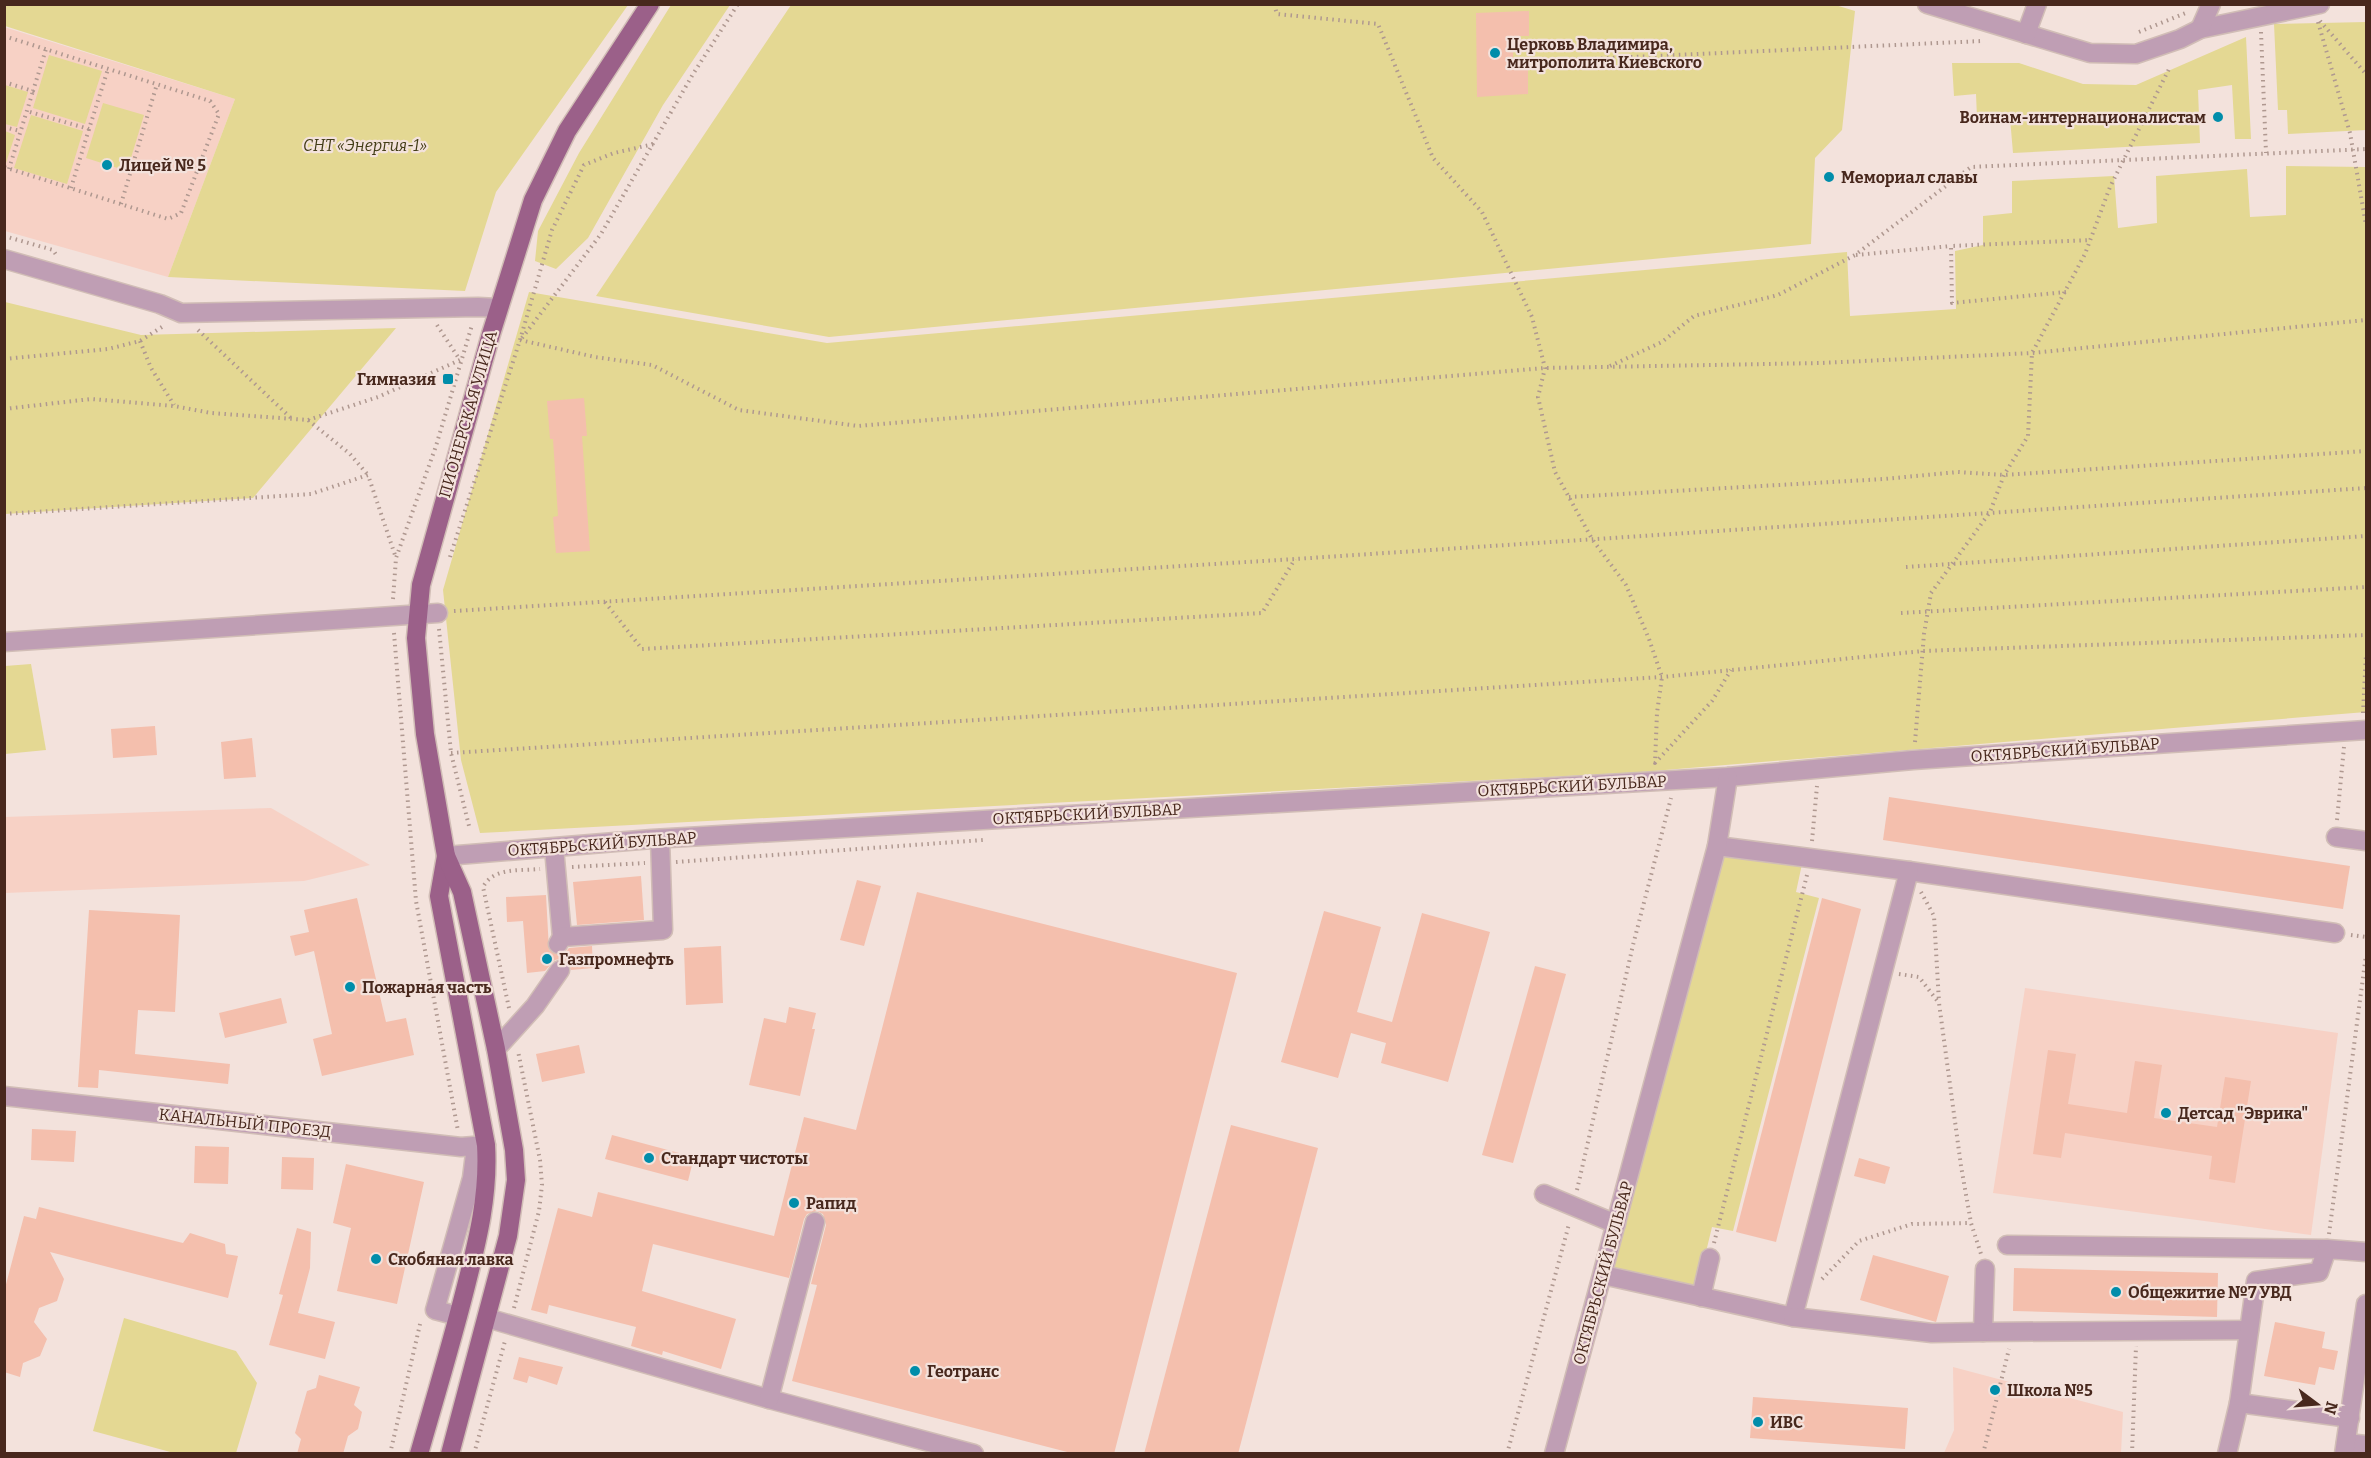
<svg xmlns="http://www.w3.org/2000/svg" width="2371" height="1458" font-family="Bitter,serif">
	<rect width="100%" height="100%" fill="#f3e2dc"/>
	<g fill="#f7d1c5">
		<polygon points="4,27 235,99 168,277 5,231"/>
		<polygon points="271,808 370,865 304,881 5,893 5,817"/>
		<polygon points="2025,988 2338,1033 2311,1235 1993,1193"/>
		<polygon points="1953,1367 2123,1412 2121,1453 1944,1453 1954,1430"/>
	</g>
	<g fill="#e4d893">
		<polygon points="5,4 628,4 628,5 496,192 465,291 168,277 235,99 5,26"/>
		<polygon points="1832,4 1855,11 1842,130 1815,158 1811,244 829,337 596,296 791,5"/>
		<polygon points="671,5 730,5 663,105 588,238 556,269 535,261 538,231 579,153"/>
		<polygon points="2366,22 2366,130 2288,134 2287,110 2278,110 2274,24"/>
		<polygon points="2246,37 2251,139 2235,139 2232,85 2198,90 2200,143 2013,153 2010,118 1977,118 1976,94 1954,96 1952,63 2019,63 2083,84 2136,85"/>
		<polygon points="49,55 102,71 85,124 33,108"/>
		<polygon points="5,85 28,92 17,127 5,124"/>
		<polygon points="103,103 144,115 127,171 86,158"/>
		<polygon points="31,115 83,131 67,184 14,168"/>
		<polygon points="5,131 15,135 6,163 4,162"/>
		<polygon points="2286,166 2366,167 2366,712 1641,772 480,833 461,760 443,590 529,292 827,343 1847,252 1850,316 1956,309 1955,251 1983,245 1983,216 2012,213 2012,181 2114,176 2118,228 2157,223 2156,176 2247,169 2250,217 2286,215"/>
		<polygon points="5,302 141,335 396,328 253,498 5,514"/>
		<polygon points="31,664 46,750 5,754 5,666"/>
		<polygon points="1721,853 1802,864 1796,892 1819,898 1733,1231 1712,1227 1697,1289 1611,1270"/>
		<polygon points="124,1318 236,1351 257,1383 236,1453 174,1453 93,1431"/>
	</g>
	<g fill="#f4bfad">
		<polygon points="1529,11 1529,36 1513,36 1513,69 1528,69 1528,94 1477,97 1476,13"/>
		<polygon points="584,398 587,436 582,436 590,551 556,553 553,517 558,516 553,439 550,439 547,401"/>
		<polygon points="155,726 157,755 113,758 111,729"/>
		<polygon points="252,738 256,777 224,779 221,742"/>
		<polygon points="1889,797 2350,866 2343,909 1883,840"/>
		<polygon points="641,876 644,920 577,925 573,882"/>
		<polygon points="857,880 881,886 864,946 840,940"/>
		<polygon points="917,892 1237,973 1114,1454 1075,1454 792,1381 817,1285 811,1284 826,1225 823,1214 817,1211 807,1214 804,1219 789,1278 653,1244 642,1291 736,1319 721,1369 663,1351 662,1355 631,1346 636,1327 549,1305 547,1314 531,1310 558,1208 592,1217 598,1192 774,1236 804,1117 856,1130"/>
		<polygon points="546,895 549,950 559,955 564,953 569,948 592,946 593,968 571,970 567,961 560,959 555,960 545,971 527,973 523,921 507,922 506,897"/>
		<polygon points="357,898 386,1022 406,1018 414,1055 322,1076 313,1039 332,1034 314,951 295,956 290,936 309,932 304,910"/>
		<polygon points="1822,898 1861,909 1776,1242 1736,1232"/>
		<polygon points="89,910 180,915 175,1012 138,1010 135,1054 230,1064 228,1084 99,1070 98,1088 78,1087"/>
		<polygon points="1324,911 1381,927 1357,1012 1392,1022 1422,913 1490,932 1448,1082 1381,1063 1386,1043 1351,1033 1338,1078 1281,1062"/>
		<polygon points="721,946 723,1003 686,1005 684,948"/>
		<polygon points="1535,966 1566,974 1513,1163 1482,1155"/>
		<polygon points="281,998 287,1023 225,1038 219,1013"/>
		<polygon points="789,1007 816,1013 812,1029 815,1029 800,1096 749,1085 764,1018 786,1023"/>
		<polygon points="579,1045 585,1073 542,1082 536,1054"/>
		<polygon points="2048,1050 2076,1054 2068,1104 2127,1113 2135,1061 2162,1065 2154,1118 2217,1127 2225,1077 2251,1081 2235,1183 2209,1179 2212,1156 2065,1133 2061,1158 2033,1154"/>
		<polygon points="1231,1125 1318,1148 1238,1454 1144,1454"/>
		<polygon points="32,1129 76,1131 74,1162 31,1160"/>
		<polygon points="612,1135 694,1157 688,1181 605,1159"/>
		<polygon points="195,1146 229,1147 228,1184 194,1183"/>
		<polygon points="282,1157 314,1158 313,1190 281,1189"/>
		<polygon points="1859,1158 1890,1167 1885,1184 1854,1176"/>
		<polygon points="346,1164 424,1182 397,1304 337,1291 351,1228 333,1223"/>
		<polygon points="39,1207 183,1243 190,1233 225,1244 226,1254 238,1256 228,1298 50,1252 64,1279 57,1301 39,1308 34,1322 47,1339 40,1356 23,1363 20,1377 4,1372 4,1292 24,1216 36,1219"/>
		<polygon points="297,1228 311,1232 310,1268 298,1313 335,1322 325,1359 269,1345 283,1295 279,1294"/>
		<polygon points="1873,1255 1949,1276 1936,1322 1860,1300"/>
		<polygon points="2014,1268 2218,1273 2217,1317 2013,1311"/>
		<polygon points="2275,1322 2325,1332 2322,1348 2338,1351 2334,1370 2319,1367 2315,1385 2264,1376"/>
		<polygon points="519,1357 563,1367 557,1385 529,1376 527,1383 513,1379"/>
		<polygon points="319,1375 360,1387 354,1405 362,1412 358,1429 348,1436 343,1454 297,1454 301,1439 295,1433 307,1391 316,1388"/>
		<polygon points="1753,1397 1908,1408 1905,1449 1750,1438"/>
	</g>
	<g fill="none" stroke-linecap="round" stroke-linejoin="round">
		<defs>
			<g id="minor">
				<polyline points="1927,4 2090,53 2136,54 2180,39 2200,29 2320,4"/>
				<polyline points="2200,29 2211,4"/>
				<polyline points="2026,34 2037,4"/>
				<polyline points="4,259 160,304 181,313 478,307 498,308"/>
				<polyline points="4,642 438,613"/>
				<polyline points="2336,837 2366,841"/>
				<polyline points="554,848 562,937"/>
				<polyline points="446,856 652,839 1728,777 1913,760 2366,730"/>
				<polyline points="1909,871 2335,933"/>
				<polyline points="558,944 562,937 663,930 660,839"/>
				<polyline points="496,1049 535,1006 560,970"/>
				<polyline points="4,1096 461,1147 486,1145"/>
				<polyline points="1544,1194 1616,1224"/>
				<polyline points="2007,1245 2327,1249"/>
				<polyline points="1985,1269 1983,1332 2249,1330"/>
				<polyline points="1603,1275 1793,1317 1909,871 1717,846"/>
				<polyline points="1701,1297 1710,1258"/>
				<polyline points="458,1316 435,1310 472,1178 476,1146"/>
				<polyline points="1793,1317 1932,1333 1983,1332"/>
				<polyline points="487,1318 769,1399 974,1454"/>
				<polyline points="769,1399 815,1222"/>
				<polyline points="2350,1418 2239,1403 2256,1281 2319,1272 2327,1249 2366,1252"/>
				<polyline points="2346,1443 2366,1445"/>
				<polyline points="1554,1454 1717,846 1728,777"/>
				<polyline points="2227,1454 2239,1403"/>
				<polyline points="2344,1454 2366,1304"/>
			</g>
			<g id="major">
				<path d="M419,1454C435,1398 452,1342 466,1286C478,1239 489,1194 486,1145L439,896L446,856"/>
				<polyline points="450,1454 508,1236 516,1180 514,1150 496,1049 462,892 446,856 425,734 416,638 421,585 491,334 533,200 567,131 650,4"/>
			</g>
		</defs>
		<use href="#minor" stroke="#d1bdb6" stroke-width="21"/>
		<use href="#major" stroke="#d1bdb6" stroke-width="21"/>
		<g stroke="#af9890" stroke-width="4" stroke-dasharray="1.5 4.5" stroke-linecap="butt">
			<polyline points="1274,4 1277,14 1378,24 1433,158 1482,212 1532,317 1545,368 1538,397 1555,472 1592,539 1626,585 1649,639 1662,677 1657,713 1655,763 1712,701 1731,670"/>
			<polyline points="2320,21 2366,74"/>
			<polyline points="2318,22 2350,133 2366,225"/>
			<polyline points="2139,32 2188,12"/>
			<polyline points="2261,32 2266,153"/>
			<polyline points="4,36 210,101 219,114 181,213 168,219 4,167"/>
			<polyline points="1523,62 1982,41"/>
			<polyline points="4,82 33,91 46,49"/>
			<polyline points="30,112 89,129 108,69"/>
			<polyline points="4,127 20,131"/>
			<polyline points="9,169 33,91"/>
			<polyline points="71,188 89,129"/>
			<polyline points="121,204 157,84"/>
			<polyline points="4,236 53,250 57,256"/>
			<polyline points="1856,255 1951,246"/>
			<polyline points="2066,292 1952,303 1951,246 2090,240"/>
			<polyline points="198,330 291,418"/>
			<polyline points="522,338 601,234 693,74 738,4"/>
			<polyline points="520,340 595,357 652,365 739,410 858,426 1545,368 1821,363 2032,353 2366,320"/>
			<polyline points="140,341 151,368 174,405"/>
			<polyline points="4,359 108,349 140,341 165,325"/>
			<polyline points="1610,366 1662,342 1694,316 1778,295 1855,255 1971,167 2366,149"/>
			<polyline points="4,409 91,399 174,406 211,413 308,420 350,454 368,475"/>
			<polyline points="308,420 378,397 460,360 437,325"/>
			<polyline points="1569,497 1884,479 1958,472 2004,475 2366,451"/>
			<polyline points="4,514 311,494 368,475 396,558"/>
			<polyline points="450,557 520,340 552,230 584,165 614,153 654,144"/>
			<polyline points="1906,567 2366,536"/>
			<polyline points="393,599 396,558 436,446 472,325"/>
			<polyline points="605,602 642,649 1262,613 1295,559"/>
			<polyline points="454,611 1295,559 2366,488"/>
			<polyline points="1901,613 2366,587"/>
			<polyline points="439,629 451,753 470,830"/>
			<polyline points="394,633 416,901 458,1131"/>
			<polyline points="2363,713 2366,654"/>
			<polyline points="1915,742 1924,634 1931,593 1990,512 2004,475 2028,436 2032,353 2085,254 2110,187 2169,69"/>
			<polyline points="451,753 1662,677 1923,651 2366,635"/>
			<polyline points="2337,820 2344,747"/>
			<polyline points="1812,841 1817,786"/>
			<polyline points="676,862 983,840"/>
			<polyline points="572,867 645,863"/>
			<polyline points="1921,892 1934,916 1939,1002"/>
			<polyline points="2351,935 2366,937"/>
			<polyline points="1899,974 1919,977 1939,1003 1961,1166 1971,1223 1981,1254"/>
			<path d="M509,1008L483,887C494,867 519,871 540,869"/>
			<polyline points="1577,1190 1633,945 1671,798"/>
			<polyline points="2329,1234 2366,955"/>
			<polyline points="1714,1243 1807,875"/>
			<polyline points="1822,1279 1859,1241 1912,1224 1971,1223"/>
			<polyline points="514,1308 539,1211 542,1185 540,1160 518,1051"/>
			<polyline points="390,1454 421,1320"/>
			<polyline points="474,1454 505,1341"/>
			<polyline points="1507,1454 1569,1224"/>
			<polyline points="1983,1454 2009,1349"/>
			<polyline points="2132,1454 2136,1346"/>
		</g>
		<use href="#minor" stroke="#bf9eb4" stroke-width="18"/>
		<use href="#major" stroke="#9b6089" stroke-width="18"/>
	</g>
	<g fill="#008daa" stroke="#f3e2dc" stroke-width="2">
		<circle cx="1495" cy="53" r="6"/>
		<circle cx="2218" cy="117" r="6"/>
		<circle cx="107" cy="165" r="6"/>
		<circle cx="1829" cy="177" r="6"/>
		<rect x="442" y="373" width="12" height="12" rx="3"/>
		<circle cx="547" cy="959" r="6"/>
		<circle cx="350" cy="987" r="6"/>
		<circle cx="2166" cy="1113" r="6"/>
		<circle cx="649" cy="1158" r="6"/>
		<circle cx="794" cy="1203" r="6"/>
		<circle cx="376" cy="1259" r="6"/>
		<circle cx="2116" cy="1292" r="6"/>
		<circle cx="915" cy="1371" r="6"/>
		<circle cx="1995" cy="1390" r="6"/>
		<circle cx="1758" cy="1422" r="6"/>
	</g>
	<g text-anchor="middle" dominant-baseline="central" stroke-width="4.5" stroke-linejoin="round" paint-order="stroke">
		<g font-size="16" font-weight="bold" fill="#48281d" stroke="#f3e2dc" text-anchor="start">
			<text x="1507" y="44">Церковь Владимира,<tspan x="1507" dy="18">митрополита Киевского</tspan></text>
			<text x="2206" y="117" text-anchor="end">Воинам-интернационалистам</text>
			<text x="119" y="165">Лицей № 5</text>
			<text x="1841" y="177">Мемориал славы</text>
			<text x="436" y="379" text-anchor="end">Гимназия</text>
			<text x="559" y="959">Газпромнефть</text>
			<text x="362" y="987">Пожарная часть</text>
			<text x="2178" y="1113">Детсад "Эврика"</text>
			<text x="661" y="1158">Стандарт чистоты</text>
			<text x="806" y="1203">Рапид</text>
			<text x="388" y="1259">Скобяная лавка</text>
			<text x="2128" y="1292">Общежитие №7 УВД</text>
			<text x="927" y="1371">Геотранс</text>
			<text x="2007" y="1390">Школа №5</text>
			<text x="1770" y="1422">ИВС</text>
		</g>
		<g font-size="16" font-style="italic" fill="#423c16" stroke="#f3e2dc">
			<text x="365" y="145">СНТ «Энергия-1»</text>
		</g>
		<g font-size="16" fill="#48281d" stroke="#f3e2dc">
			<text transform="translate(468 414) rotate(-74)">ПИОНЕРСКАЯ УЛИЦА</text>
			<text transform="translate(2065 750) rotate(-4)">ОКТЯБРЬСКИЙ БУЛЬВАР</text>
			<text transform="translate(1572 786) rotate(-3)">ОКТЯБРЬСКИЙ БУЛЬВАР</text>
			<text transform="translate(1087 814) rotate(-3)">ОКТЯБРЬСКИЙ БУЛЬВАР</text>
			<text transform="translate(602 844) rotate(-4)">ОКТЯБРЬСКИЙ БУЛЬВАР</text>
			<text transform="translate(245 1123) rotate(6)">КАНАЛЬНЫЙ ПРОЕЗД</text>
			<text transform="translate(1603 1273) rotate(-75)">ОКТЯБРЬСКИЙ БУЛЬВАР</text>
		</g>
	</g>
	<rect width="2371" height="1458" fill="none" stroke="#48281d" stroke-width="12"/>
	<g transform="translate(2317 1404) rotate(106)" stroke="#f3e2dc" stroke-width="4.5" paint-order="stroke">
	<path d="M0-4.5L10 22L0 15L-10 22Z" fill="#48281d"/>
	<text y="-9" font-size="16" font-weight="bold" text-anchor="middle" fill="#48281d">N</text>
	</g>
</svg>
